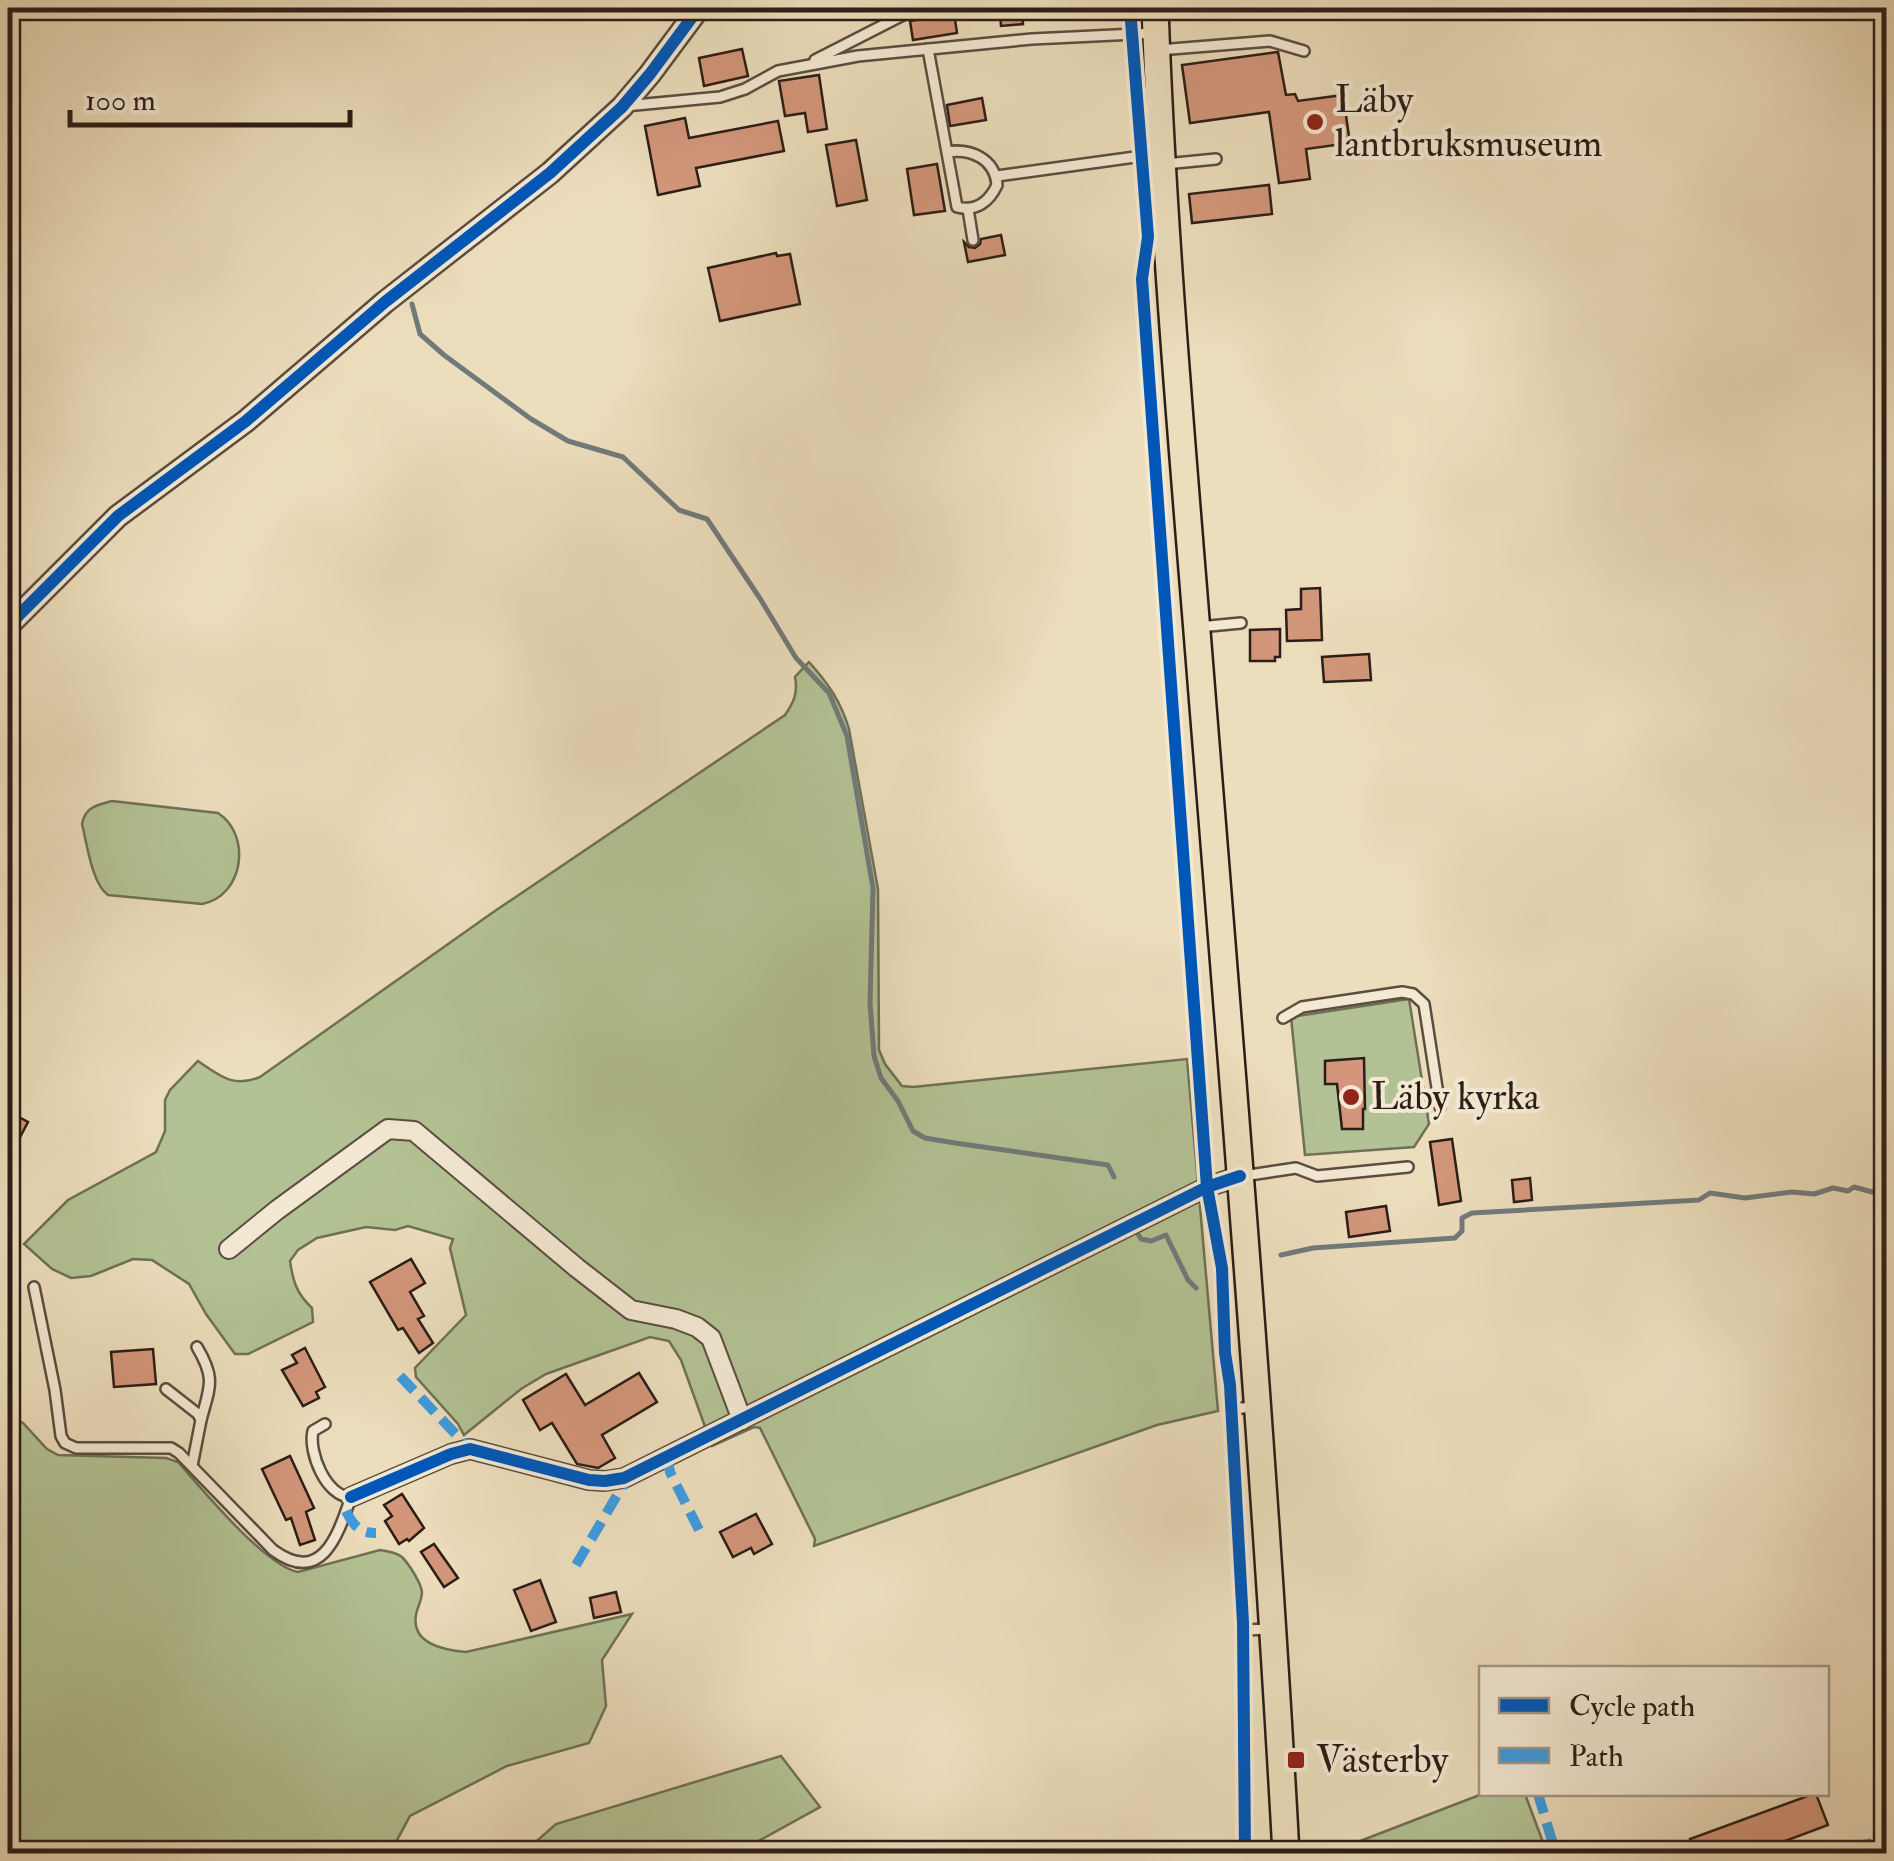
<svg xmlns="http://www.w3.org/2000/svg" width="1894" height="1861" font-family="'IM FELL Double Pica',serif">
	<rect width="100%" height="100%" fill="#ecddbc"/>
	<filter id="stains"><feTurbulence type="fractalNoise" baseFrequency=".002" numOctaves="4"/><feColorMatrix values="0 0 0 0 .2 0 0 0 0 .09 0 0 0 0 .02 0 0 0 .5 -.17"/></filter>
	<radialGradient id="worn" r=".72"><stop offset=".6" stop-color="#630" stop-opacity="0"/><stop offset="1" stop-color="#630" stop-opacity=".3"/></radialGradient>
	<g fill="#b3c294" stroke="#6f7056" stroke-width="2.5">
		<path d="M809,662C828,683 841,702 849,729L878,889L879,1050L885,1064L902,1086L913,1087L1187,1059L1218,1411L1157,1425L814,1546L815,1539L760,1428L754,1427L712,1446L681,1360L669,1341L650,1337L546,1374L521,1389L464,1435L458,1424L416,1377L415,1368L466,1315L450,1248L453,1239L408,1226L395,1230L366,1227L317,1238L298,1250L290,1261C293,1282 297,1294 312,1308L313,1322L248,1354H235L206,1314L189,1284L152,1260L133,1259L91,1276L71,1278L52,1269L24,1244L68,1200L156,1152L165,1131V1100L170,1090L198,1061C220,1076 233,1088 260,1077L492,913L785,715C794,702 798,693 795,677Z"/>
		<path d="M112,801L218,813C252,835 244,896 202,904L108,895C92,884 87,844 82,824C85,807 97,805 112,801Z"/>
		<polygon points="1409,999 1429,1124 1414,1147 1305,1155 1291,1017"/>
		<path d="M8,1415L23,1423L47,1449L58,1455L166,1458L178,1462C202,1489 264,1565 298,1572L380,1550C387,1551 396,1552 402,1557C409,1564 421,1583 422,1592C422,1600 417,1608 416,1615C411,1644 444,1650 466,1652L632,1614L602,1660L606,1706L589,1743L507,1766L410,1816L390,1853H8Z"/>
		<polygon points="781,1756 820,1807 737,1853 523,1853 556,1824"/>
		<polygon points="1482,1794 1525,1794 1547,1853 1329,1853"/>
	</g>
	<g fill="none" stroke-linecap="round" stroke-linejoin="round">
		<g stroke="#717a7b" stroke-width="5">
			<polyline points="412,304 420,334 444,355 531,419 568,441 623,457 679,510 707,519 761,600 796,658 829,693 847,736 873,888 870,1003 874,1056 881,1078 898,1101 913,1131 925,1138 955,1143 1108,1165 1114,1177"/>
			<polyline points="1138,1234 1141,1239 1151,1241 1166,1235 1188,1280 1196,1288"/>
			<polyline points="1281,1255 1313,1248 1455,1238 1462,1231 1462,1218 1472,1213 1699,1200 1710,1193 1745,1198 1792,1192 1814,1194 1833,1188 1848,1191 1854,1187 1872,1192 1886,1185"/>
		</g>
	</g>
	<g fill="#d3967a" stroke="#2b1d17" stroke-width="2.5">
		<polygon points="1022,9 1023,24 1001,26 1000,11"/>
		<polygon points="954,13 957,33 913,40 910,21"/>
		<polygon points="742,49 748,76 704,86 699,58"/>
		<polygon points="1278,52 1286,95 1295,94 1298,101 1343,95 1350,143 1306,149 1310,179 1279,183 1269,112 1190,123 1182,65"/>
		<polygon points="819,75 827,129 808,132 805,113 785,116 779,81"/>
		<polygon points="982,98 986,120 950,126 947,105"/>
		<polygon points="685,118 689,138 778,121 784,151 696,168 700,186 658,195 645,126"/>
		<polygon points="856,140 867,200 837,206 826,145"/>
		<polygon points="937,164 945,211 914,215 907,169"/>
		<polygon points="1269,185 1272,214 1192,223 1189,194"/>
		<polygon points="1001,235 1005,255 968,262 964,242 969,247 975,248 980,244 981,239"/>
		<polygon points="776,253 777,256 790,254 800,304 720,321 708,268"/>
		<polygon points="1320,588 1322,640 1287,641 1286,610 1301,609 1301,589"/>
		<polygon points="1280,629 1280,657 1275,657 1275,661 1250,661 1250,630"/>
		<polygon points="1369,654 1371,680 1324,682 1322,657"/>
		<polygon points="1364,1058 1365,1109 1363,1109 1363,1129 1342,1129 1337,1084 1325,1084 1325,1061"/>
		<polygon points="8,1111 28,1122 8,1160"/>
		<polygon points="1452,1139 1461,1201 1439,1205 1430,1142"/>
		<polygon points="1530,1178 1532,1200 1514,1202 1512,1180"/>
		<polygon points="1386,1206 1390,1231 1349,1237 1346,1212"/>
		<polygon points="411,1259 425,1283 410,1292 424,1316 418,1319 433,1343 419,1353 403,1328 398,1330 370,1282"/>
		<polygon points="305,1348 325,1387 316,1392 319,1398 303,1406 282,1370 297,1363 292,1355"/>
		<polygon points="153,1349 156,1384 114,1387 111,1352"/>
		<polygon points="639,1373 657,1402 602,1435 615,1458 598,1468 577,1464 552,1423 540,1430 523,1400 566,1374 585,1405"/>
		<polygon points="290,1456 314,1508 306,1512 315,1540 300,1545 291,1518 286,1520 262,1469"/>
		<polygon points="402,1494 424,1528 409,1541 407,1539 399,1544 385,1521 392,1516 384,1505"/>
		<polygon points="756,1514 772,1544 754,1554 751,1548 733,1557 720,1532"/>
		<polygon points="434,1544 458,1578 444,1587 421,1552"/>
		<polygon points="540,1580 556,1622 531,1631 514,1590"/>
		<polygon points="616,1592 621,1612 594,1618 590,1598"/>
		<polygon points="1813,1794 1816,1794 1828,1825 1750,1854 1695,1854 1690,1839"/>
	</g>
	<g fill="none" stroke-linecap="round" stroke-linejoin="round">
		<defs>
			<g id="service">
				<path d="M928,49L957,207C976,212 989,202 997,185C995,159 971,148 947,152"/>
				<polyline points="1159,50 1270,41 1304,51"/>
				<polyline points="815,60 907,13 930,8"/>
				<polyline points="625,106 720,97 745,89 778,71 858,56 1032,39 1156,33"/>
				<polyline points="1165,164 1216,159"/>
				<polyline points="997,176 1157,154"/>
				<polyline points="968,209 973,240"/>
				<polyline points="1199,627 1241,623"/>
				<polyline points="1283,1018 1302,1007 1402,992 1413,994 1424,1004 1440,1107"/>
				<polyline points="1243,1176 1296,1168 1317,1176 1408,1167"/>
				<path d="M34,1287L55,1390L61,1436L65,1443L76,1448H171L179,1453L273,1550C322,1586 338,1535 351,1497C326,1497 308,1452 313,1431L325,1424"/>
				<path d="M197,1347C216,1379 210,1386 201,1420"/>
				<polyline points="166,1389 198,1414 201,1420 192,1466"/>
				<polyline points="1231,1409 1253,1407"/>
				<polyline points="1243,1630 1271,1629"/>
			</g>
			<g id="minor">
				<polyline points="229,1249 277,1210 388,1129 414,1131 577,1268 631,1310 676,1319 697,1327 711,1338 742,1420"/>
				<polyline points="351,1497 451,1454 470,1449 589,1480 605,1481 624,1478 1207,1187 1240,1176"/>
			</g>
			<polyline id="tertiary" points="8,626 118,516 246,421 385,302 550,173 622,107 650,74 699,8"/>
			<path id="primary" d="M1155,8C1163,237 1184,466 1202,694C1233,1080 1265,1466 1286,1854"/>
		</defs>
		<use href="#service" stroke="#5b4d40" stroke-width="14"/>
		<use href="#minor" stroke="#5b4d40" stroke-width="22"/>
		<use href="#tertiary" stroke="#5b4d40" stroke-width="25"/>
		<use href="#primary" stroke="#2b1d17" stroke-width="30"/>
		<use href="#service" stroke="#f3e9d3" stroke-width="9"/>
		<use href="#minor" stroke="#f3e9d3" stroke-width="18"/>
		<use href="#tertiary" stroke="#f3e9d3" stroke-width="20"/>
		<use href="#primary" stroke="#ecddbc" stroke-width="25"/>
		<g stroke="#3d9bdf" stroke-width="10" stroke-dasharray="20 10" stroke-linecap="butt">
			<polyline points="400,1376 470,1449"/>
			<polyline points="667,1457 670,1472 699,1530"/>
			<path d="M346,1511C353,1525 359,1533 376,1533"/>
			<polyline points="576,1565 629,1475"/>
			<polyline points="1538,1794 1556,1854"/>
			<polyline points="1823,1854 1886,1840"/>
		</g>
		<defs>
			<g id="cycleway">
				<polyline points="1130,8 1148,237 1142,279 1207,1187 1222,1268 1225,1353 1230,1385 1243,1623 1245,1854"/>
				<polyline points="8,626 118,516 246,421 385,302 550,173 622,107 650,74 699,8"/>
				<polyline points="351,1497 451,1454 470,1449 589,1480 605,1481 624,1478 1207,1187 1240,1176"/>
			</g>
		</defs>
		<use href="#cycleway" stroke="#f3e9d3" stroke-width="19"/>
		<use href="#cycleway" stroke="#0057b8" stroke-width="12"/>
	</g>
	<g fill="#8f2418" stroke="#f3e9d3" stroke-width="4">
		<circle cx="1315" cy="122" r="10"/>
		<circle cx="1351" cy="1097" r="10"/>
		<rect x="1286" y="1750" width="20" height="20" rx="5"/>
	</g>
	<g text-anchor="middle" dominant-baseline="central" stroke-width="8" stroke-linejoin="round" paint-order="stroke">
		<g font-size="38" fill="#2b1d17" stroke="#f3e9d3" text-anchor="start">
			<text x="1335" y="100">Läby<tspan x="1335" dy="44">lantbruksmuseum</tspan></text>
			<text x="1371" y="1097">Läby kyrka</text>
			<text x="1316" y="1760">Västerby</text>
		</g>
	</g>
	<rect width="1894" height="1861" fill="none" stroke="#ecddbc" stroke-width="40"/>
	<rect x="10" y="10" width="1874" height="1841" fill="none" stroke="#2b1d17" stroke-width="5"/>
	<rect x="20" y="20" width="1854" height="1821" fill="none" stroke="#2b1d17" stroke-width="2.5"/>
	<rect x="1479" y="1666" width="350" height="130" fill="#f3e9d3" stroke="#a39788" stroke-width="2.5"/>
	<rect x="1499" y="1698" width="50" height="15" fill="#0057b8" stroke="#a39788" stroke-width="2.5"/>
	<text x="1569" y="1716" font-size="30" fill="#2b1d17">Cycle path</text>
	<rect x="1499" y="1748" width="50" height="15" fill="#3d9bdf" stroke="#a39788" stroke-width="2.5"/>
	<text x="1569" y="1766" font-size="30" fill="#2b1d17">Path</text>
	<path d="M70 110v15h280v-15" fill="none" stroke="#2b1d17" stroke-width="5"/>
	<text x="85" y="110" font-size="30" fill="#2b1d17" stroke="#f3e9d3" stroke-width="8" paint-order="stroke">100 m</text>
	<rect width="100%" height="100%" filter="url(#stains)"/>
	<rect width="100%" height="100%" fill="url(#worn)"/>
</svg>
